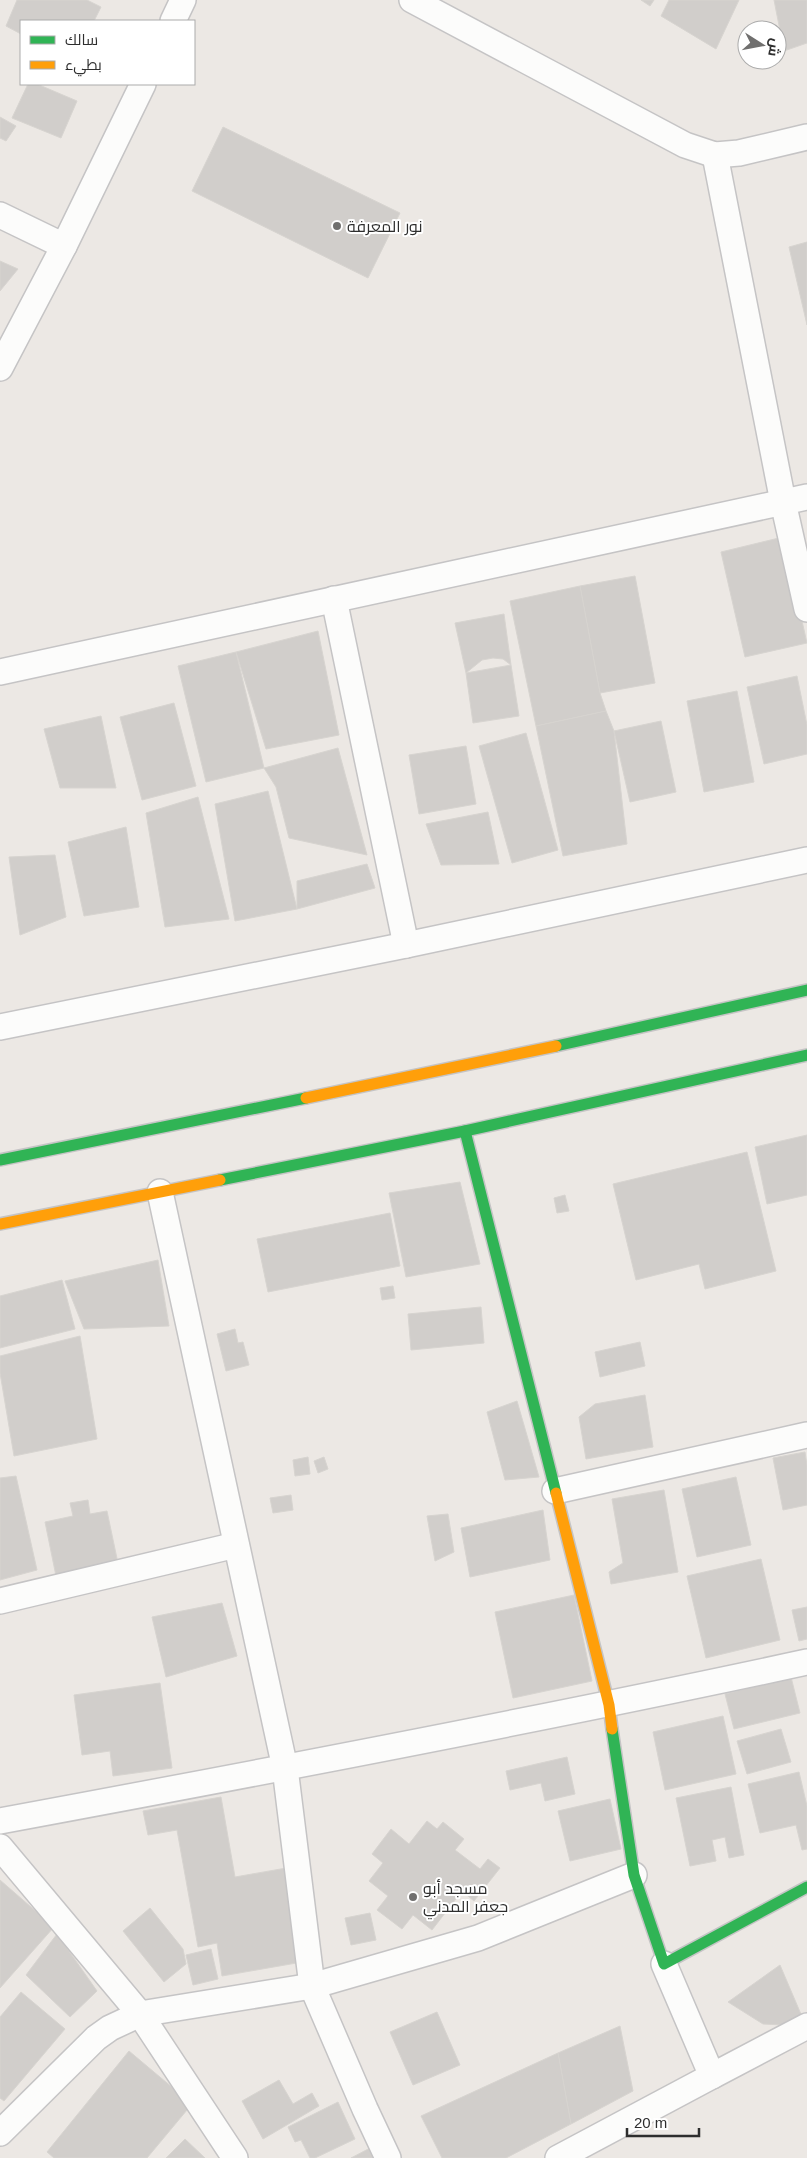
<svg xmlns="http://www.w3.org/2000/svg" width="807" height="2158" font-family="Helvetica,Cairo,sans-serif">
	<rect width="100%" height="100%" fill="#ece8e4"/>
	<g fill="#d1cecb" stroke="#d7d4d0">
		<polygon points="17,0 87,0 101,7 94,21 21,21 21,34 6,26"/>
		<polygon points="641,0 654,0 650,6"/>
		<polygon points="669,0 739,0 716,49 661,16"/>
		<polygon points="774,0 807,0 807,43 784,51"/>
		<polygon points="28,84 37,84 77,101 61,138 12,118"/>
		<polygon points="0,117 16,126 6,141 0,138"/>
		<polygon points="223,127 400,213 368,278 192,191"/>
		<polygon points="807,242 807,325 789,247"/>
		<polygon points="0,261 18,269 0,291"/>
		<polygon points="783,537 807,643 745,657 721,552"/>
		<polygon points="635,576 655,683 600,693 580,586"/>
		<polygon points="580,586 600,693 606,711 536,726 510,601"/>
		<polygon points="504,614 511,665 503,659 493,658 482,660 466,673 455,623"/>
		<polygon points="318,631 339,735 266,749 236,652"/>
		<polygon points="236,652 264,768 206,782 178,666"/>
		<polygon points="511,665 519,716 473,723 466,673"/>
		<polygon points="797,676 807,725 807,754 764,764 747,687"/>
		<polygon points="737,691 754,782 704,792 687,701"/>
		<polygon points="174,703 196,786 142,800 120,717"/>
		<polygon points="606,711 614,731 627,844 563,856 536,726"/>
		<polygon points="101,716 116,788 60,788 44,729"/>
		<polygon points="661,721 676,792 630,802 614,731"/>
		<polygon points="526,733 558,850 512,863 479,746"/>
		<polygon points="466,746 476,804 419,814 409,755"/>
		<polygon points="338,748 367,855 289,838 276,787 264,768"/>
		<polygon points="268,791 297,909 235,921 215,804"/>
		<polygon points="198,797 229,919 165,927 146,813"/>
		<polygon points="488,812 499,864 441,865 426,824"/>
		<polygon points="126,827 139,907 84,916 68,842"/>
		<polygon points="55,855 66,917 20,935 9,857"/>
		<polygon points="367,864 375,888 297,909 297,881"/>
		<polygon points="807,1135 807,1195 767,1204 755,1147"/>
		<polygon points="747,1152 776,1271 705,1289 699,1264 636,1280 613,1184"/>
		<polygon points="460,1182 480,1264 406,1277 389,1193"/>
		<polygon points="565,1195 569,1211 557,1213 554,1198"/>
		<polygon points="390,1213 400,1266 268,1292 257,1239"/>
		<polygon points="158,1260 169,1326 84,1329 65,1281"/>
		<polygon points="62,1280 75,1329 0,1348 0,1296"/>
		<polygon points="393,1286 395,1298 382,1300 380,1288"/>
		<polygon points="481,1307 484,1343 411,1350 408,1314"/>
		<polygon points="235,1329 238,1343 243,1342 249,1365 226,1371 217,1334"/>
		<polygon points="80,1336 97,1439 14,1456 0,1373 0,1356"/>
		<polygon points="640,1342 645,1366 600,1377 595,1352"/>
		<polygon points="645,1395 653,1447 586,1459 579,1417 595,1404"/>
		<polygon points="517,1401 539,1477 505,1480 487,1412"/>
		<polygon points="805,1452 807,1465 807,1505 783,1510 773,1458"/>
		<polygon points="308,1457 310,1474 295,1476 293,1460"/>
		<polygon points="324,1457 328,1469 318,1473 314,1461"/>
		<polygon points="16,1476 37,1570 0,1580 0,1478"/>
		<polygon points="736,1477 751,1545 697,1557 682,1489"/>
		<polygon points="664,1490 678,1572 611,1584 609,1572 623,1563 612,1499"/>
		<polygon points="291,1495 293,1510 273,1513 270,1498"/>
		<polygon points="88,1500 90,1514 107,1511 119,1568 57,1581 45,1522 73,1516 70,1503"/>
		<polygon points="543,1510 550,1560 470,1577 461,1528"/>
		<polygon points="448,1514 454,1552 435,1561 427,1516"/>
		<polygon points="761,1559 780,1640 706,1658 687,1576"/>
		<polygon points="574,1595 592,1681 513,1698 495,1612"/>
		<polygon points="222,1603 237,1656 166,1677 152,1617"/>
		<polygon points="807,1607 807,1639 799,1641 792,1610"/>
		<polygon points="791,1677 800,1713 734,1729 725,1694"/>
		<polygon points="160,1683 172,1768 113,1776 110,1751 82,1755 74,1695"/>
		<polygon points="723,1716 736,1774 665,1790 653,1732"/>
		<polygon points="781,1729 791,1762 747,1774 737,1741"/>
		<polygon points="567,1757 575,1794 545,1801 541,1783 510,1790 506,1771"/>
		<polygon points="799,1772 807,1806 807,1849 802,1850 796,1825 760,1833 748,1784"/>
		<polygon points="731,1787 744,1855 729,1858 725,1837 712,1840 716,1861 690,1866 676,1798"/>
		<polygon points="221,1797 235,1877 292,1867 308,1961 222,1976 217,1943 198,1947 177,1830 148,1835 143,1811"/>
		<polygon points="610,1799 621,1849 570,1861 558,1811"/>
		<polygon points="427,1821 437,1829 443,1822 464,1839 455,1850 480,1869 488,1859 500,1868 474,1901 462,1891 432,1930 413,1915 402,1929 377,1910 388,1896 369,1881 383,1863 372,1854 391,1829 409,1844"/>
		<polygon points="0,1880 54,1927 0,1988"/>
		<polygon points="150,1908 183,1949 186,1964 164,1982 123,1931"/>
		<polygon points="370,1913 376,1940 351,1945 345,1918"/>
		<polygon points="57,1934 97,1991 70,2017 26,1975"/>
		<polygon points="211,1949 218,1979 193,1985 186,1955"/>
		<polygon points="780,1965 806,2026 763,2024 728,2002"/>
		<polygon points="21,1992 65,2029 4,2101 0,2098 0,2017"/>
		<polygon points="437,2012 460,2065 413,2085 390,2032"/>
		<polygon points="620,2026 633,2091 571,2124 558,2053"/>
		<polygon points="129,2051 192,2104 147,2158 54,2158 47,2152"/>
		<polygon points="558,2053 571,2124 506,2158 442,2158 421,2116"/>
		<polygon points="279,2080 293,2104 312,2093 319,2106 263,2139 242,2101"/>
		<polygon points="338,2102 355,2139 315,2158 310,2158 301,2140 295,2142 288,2127"/>
		<polygon points="185,2139 205,2158 166,2158"/>
		<polygon points="372,2147 378,2158 351,2158"/>
	</g>
	<g fill="none" stroke-linecap="round" stroke-linejoin="round">
		<defs>
			<g id="street">
				<polyline points="412,0 685,145 715,155 739,153 807,137"/>
				<polyline points="173,21 183,0"/>
				<polyline points="715,155 783,502 807,609"/>
				<polyline points="0,215 64,246"/>
				<polyline points="0,368 64,246 143,84"/>
				<polyline points="334,599 406,945"/>
				<polyline points="0,672 807,497"/>
				<polyline points="0,1027 406,945 807,860"/>
				<polyline points="160,1192 285,1768 312,1986 365,2109 388,2158"/>
				<polyline points="555,1491 807,1435"/>
				<polyline points="0,1601 236,1545"/>
				<path d="M0,1821C270,1771 539,1720 807,1662"/>
				<polyline points="0,1847 140,2014 235,2158"/>
				<polyline points="664,1964 712,2076 807,2026"/>
				<polyline points="0,2133 96,2038 110,2028 140,2014 312,1986 478,1938 634,1875"/>
				<polyline points="558,2158 712,2076"/>
			</g>
			<g id="fast">
				<polyline points="556,1046 807,990"/>
				<polyline points="465,1131 556,1493"/>
				<polyline points="0,1160 306,1098"/>
				<polyline points="220,1180 465,1131 807,1055"/>
				<polyline points="612,1729 634,1875 664,1964 807,1887"/>
			</g>
			<g id="slow">
				<polyline points="306,1098 556,1046"/>
				<polyline points="0,1224 220,1180"/>
				<polyline points="556,1493 609,1705 612,1729"/>
			</g>
		</defs>
		<use href="#street" stroke="#c5c4c5" stroke-width="28"/>
		<use href="#fast" stroke="#c5c4c5" stroke-width="14"/>
		<use href="#slow" stroke="#c5c4c5" stroke-width="14"/>
		<use href="#street" stroke="#fcfcfb" stroke-width="25"/>
		<use href="#fast" stroke="#30b455" stroke-width="11"/>
		<use href="#slow" stroke="#ff9f0a" stroke-width="11"/>
	</g>
	<g fill="#706f6e" stroke="#fff" stroke-width="2">
		<circle cx="337" cy="226" r="5"/>
		<circle cx="413" cy="1897" r="5"/>
	</g>
	<g text-anchor="middle" dominant-baseline="central" stroke-width="4" stroke-linejoin="round" paint-order="stroke">
		<g font-size="16" fill="#2e2e2e" stroke="#fff" text-anchor="start">
			<text x="347" y="226">نور المعرفة</text>
			<text x="423" y="1888">مسجد أبو<tspan x="423" dy="18">جعفر المدني</tspan></text>
		</g>
	</g>
	<rect x="20" y="20" width="175" height="65" fill="#ffffff" stroke="#ababab"/>
	<rect x="30" y="36" width="25" height="8" fill="#30b455" stroke="#ababab"/>
	<text x="65" y="45" font-size="15" fill="#2e2e2e">سالك</text>
	<rect x="30" y="61" width="25" height="8" fill="#ff9f0a" stroke="#ababab"/>
	<text x="65" y="70" font-size="15" fill="#2e2e2e">بطيء</text>
	<g transform="translate(762 45) rotate(101)"><circle r="24" fill="#ffffff" stroke="#ababab"/>
	<path d="M0-4L9 19L0 12L-9 19Z" fill="#706f6e"/>
	<text y="-8" font-size="14" font-weight="bold" text-anchor="middle" fill="#2e2e2e">ش</text>
	</g>
	<path d="M627 2128v8h72v-8" fill="none" stroke="#2e2e2e" stroke-width="2.5"/>
	<text x="634" y="2128" font-size="15" fill="#2e2e2e" stroke="#ffffff" stroke-width="4" paint-order="stroke">20 m</text>
</svg>
